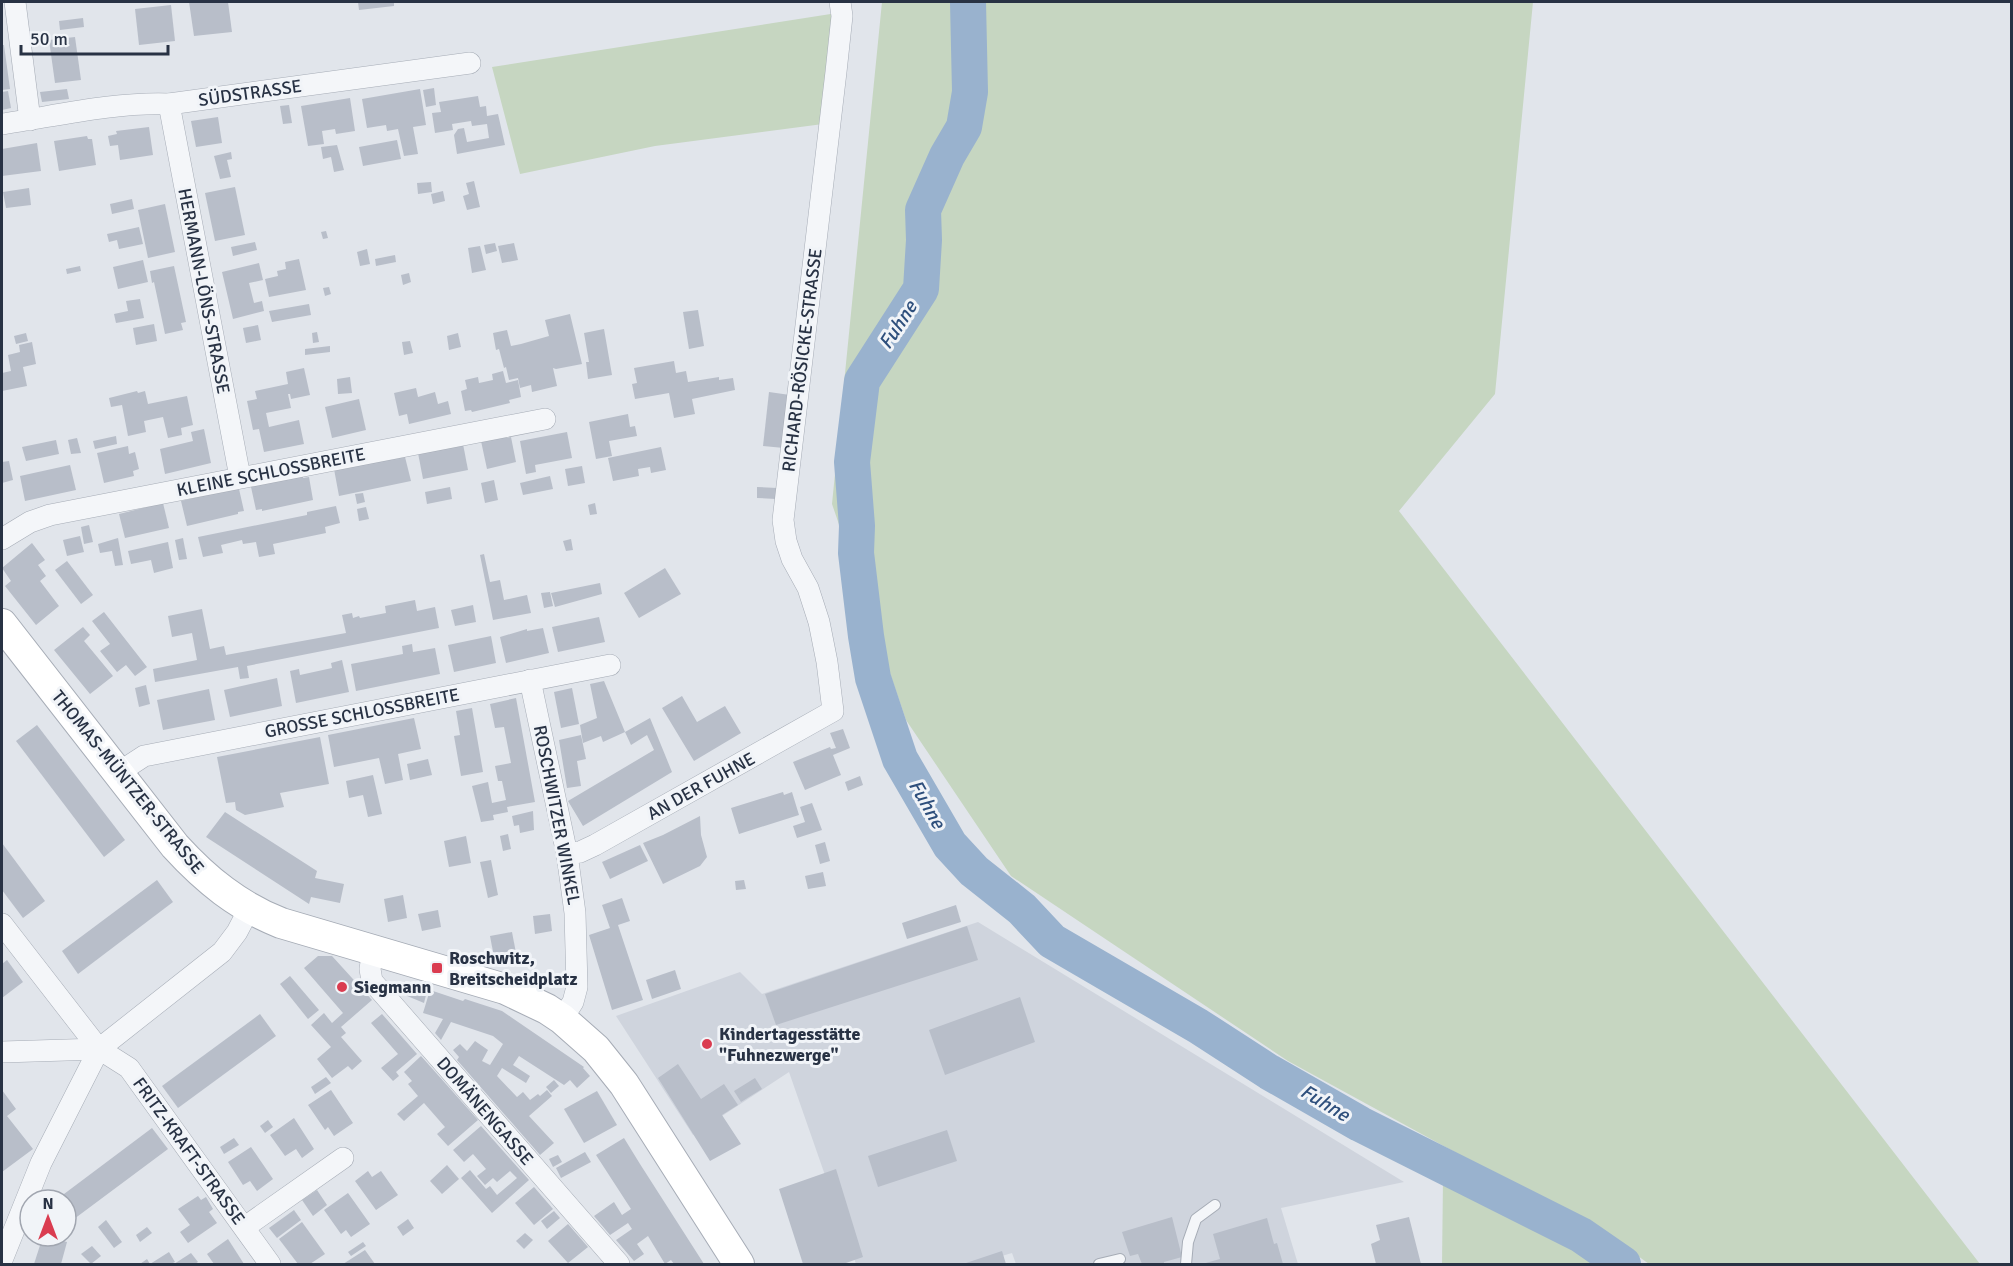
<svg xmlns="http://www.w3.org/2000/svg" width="2013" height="1266" font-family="Signika,sans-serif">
	<rect width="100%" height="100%" fill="#e1e5eb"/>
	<polygon fill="#cfd4dd" points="978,922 1404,1182 1281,1208 1298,1264 1016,1264 1012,1253 974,1264 856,1264 789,1072 693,1135 616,1016 740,972 762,994"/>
	<g fill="#c6d6c1">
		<polygon points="882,2 1533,2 1495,394 1399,511 1980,1264 1649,1264 1616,1240 1288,1061 1011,876 906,720 832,504"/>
		<polygon points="837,13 823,124 655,146 520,174 492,67"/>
		<polygon points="1443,1180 1605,1264 1442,1264"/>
	</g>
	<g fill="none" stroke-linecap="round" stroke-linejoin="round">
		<polyline stroke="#99b2ce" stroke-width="36" points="968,2 970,92 964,127 947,156 923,210 924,240 921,289 862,381 852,462 857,526 856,553 866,636 873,678 900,759 950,845 974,871 1022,909 1052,941 1198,1026 1269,1072 1360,1124 1581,1235 1623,1264"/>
	</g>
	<g fill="#b8bec9">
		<polygon points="189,2 228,2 232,32 194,36"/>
		<polygon points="358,2 394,2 394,6 359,10"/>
		<polygon points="171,5 175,41 139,45 135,9"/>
		<polygon points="83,18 84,27 60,30 59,21"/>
		<polygon points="75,37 81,80 55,83 49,40"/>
		<polygon points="2,45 4,45 10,89 2,90"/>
		<polygon points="434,88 436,105 426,107 423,90"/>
		<polygon points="67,89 69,99 42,102 40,92"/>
		<polygon points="420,89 426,125 413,127 418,154 404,156 398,129 387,131 386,125 367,128 362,99"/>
		<polygon points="8,91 11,108 2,110 2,92"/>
		<polygon points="478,96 480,107 486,106 487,116 498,114 505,145 457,154 454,135 458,129 464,128 467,142 489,138 487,124 472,126 471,121 452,124 453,130 435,133 432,113 441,112 439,102"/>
		<polygon points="350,98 355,131 336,134 335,129 322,131 324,144 308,146 301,106"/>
		<polygon points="289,105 292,123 283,124 280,106"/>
		<polygon points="218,117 222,143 196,147 191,121"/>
		<polygon points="149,127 153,155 120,160 118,145 110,146 108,136 117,134 116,131"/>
		<polygon points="87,136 88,139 92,139 96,165 59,171 54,141"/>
		<polygon points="397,140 401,159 363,166 359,147"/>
		<polygon points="37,143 41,171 2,176 2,149"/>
		<polygon points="337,145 344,170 334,172 331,157 323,159 321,147"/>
		<polygon points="231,152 232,159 227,160 231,177 220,179 214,156"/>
		<polygon points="474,181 480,207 467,210 463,196 469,194 466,183"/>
		<polygon points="431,182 432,192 418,194 417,183"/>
		<polygon points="235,187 245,235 215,241 205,193"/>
		<polygon points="29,188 31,205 6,208 3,192"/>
		<polygon points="443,191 445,201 433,204 431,194"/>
		<polygon points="132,199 134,209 112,214 110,204"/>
		<polygon points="165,204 175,252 148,258 138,210"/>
		<polygon points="139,227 143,244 119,249 117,240 109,242 107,234"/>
		<polygon points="326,231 328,238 323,239 321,232"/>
		<polygon points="255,242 257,250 233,256 231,247"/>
		<polygon points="495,243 497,251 486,254 484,245"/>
		<polygon points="514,243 518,260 502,263 498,246"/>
		<polygon points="480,246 486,270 472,273 468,248"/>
		<polygon points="367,249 370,264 360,266 357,252"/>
		<polygon points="395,255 396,262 376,266 375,259"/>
		<polygon points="299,259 306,290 269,297 265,279 278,276 277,271 286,269 285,262"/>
		<polygon points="143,260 148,282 118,289 113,267"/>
		<polygon points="259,263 263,280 249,283 254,303 262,301 264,311 233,319 222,272"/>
		<polygon points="80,266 81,271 67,274 66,269"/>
		<polygon points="174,266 186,322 181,323 183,330 165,334 154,282 152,283 150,271"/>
		<polygon points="409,273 411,282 403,285 401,275"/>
		<polygon points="329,287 331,294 325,296 323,288"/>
		<polygon points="140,299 144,318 116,323 114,314 128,311 126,301"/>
		<polygon points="309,304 311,315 272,322 269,311"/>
		<polygon points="698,310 704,346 689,349 683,312"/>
		<polygon points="570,314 582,364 556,369 553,368 557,386 532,392 531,385 520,388 518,378 509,380 506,367 504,368 499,349 496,350 493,333 507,330 511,346 521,344 549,336 545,320"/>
		<polygon points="154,324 157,341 136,345 133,328"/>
		<polygon points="258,325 261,340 246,343 243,328"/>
		<polygon points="604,329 612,375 588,379 586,362 589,362 584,333"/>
		<polygon points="317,332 319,342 313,343 312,333"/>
		<polygon points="26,333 28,341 16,344 14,336"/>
		<polygon points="458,333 461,347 449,350 447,336"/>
		<polygon points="410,341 413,353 404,355 402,342"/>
		<polygon points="32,342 36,364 23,367 27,386 2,391 2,373 11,371 8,355 20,352 19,345"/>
		<polygon points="330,346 330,352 305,355 305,349"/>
		<polygon points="674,361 676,373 686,371 688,382 719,377 719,380 733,378 735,390 692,399 695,414 674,418 669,393 635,399 632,384 637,383 634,368"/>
		<polygon points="304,368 310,395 291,399 290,394 288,394 291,408 266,413 269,427 299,420 304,444 264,452 259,429 253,430 247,401 257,399 255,391 288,384 286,372"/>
		<polygon points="503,371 506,383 518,380 521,397 509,400 510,403 472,412 471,410 465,411 461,391 467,389 465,380 478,377 479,383 493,380 492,374"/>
		<polygon points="350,377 352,393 338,394 337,379"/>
		<polygon points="416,388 418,397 435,392 438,404 448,401 451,414 409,424 407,414 399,416 394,393"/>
		<polygon points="137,391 138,393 145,391 148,404 187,396 193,425 181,428 182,435 168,438 163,417 144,421 146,432 128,436 122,405 111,407 109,398"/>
		<polygon points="769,392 790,395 784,448 763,446"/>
		<polygon points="359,399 366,430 332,438 325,407"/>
		<polygon points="628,414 630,427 635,426 637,436 609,441 612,456 596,459 589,422"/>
		<polygon points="204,429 211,463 165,474 160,449 193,441 191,432"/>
		<polygon points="567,432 572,458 535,465 536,472 526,474 520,441"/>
		<polygon points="116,436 117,444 95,449 93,441"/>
		<polygon points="506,436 507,438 511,437 516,462 487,469 481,441"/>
		<polygon points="77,438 81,453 71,454 68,440"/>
		<polygon points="56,440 59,454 26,461 22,447"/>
		<polygon points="463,444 468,470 423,479 418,453"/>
		<polygon points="128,446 129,454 135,452 139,469 133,471 134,476 104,483 97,453"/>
		<polygon points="661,447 666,470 651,473 650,467 638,469 639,476 613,481 608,458"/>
		<polygon points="405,457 411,481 339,496 334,469 387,458 388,460"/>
		<polygon points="9,461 13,480 2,483 2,462"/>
		<polygon points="70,465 76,490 25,501 20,476"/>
		<polygon points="582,466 585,483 568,486 565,469"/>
		<polygon points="303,476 303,478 309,477 313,500 262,511 262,509 256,510 251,487"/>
		<polygon points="550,476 553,489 523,495 520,483"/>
		<polygon points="494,480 498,500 485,503 481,483"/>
		<polygon points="450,487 452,499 427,504 425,492"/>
		<polygon points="757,487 777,488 776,499 757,498"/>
		<polygon points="233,489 239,489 244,511 238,512 238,514 187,526 181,501"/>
		<polygon points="363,493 365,502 357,504 355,494"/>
		<polygon points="163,503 169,528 125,538 119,514"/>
		<polygon points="595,503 597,514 590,515 588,505"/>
		<polygon points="336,506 340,523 325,527 326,533 273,544 275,554 259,557 256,542 243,544 242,540 221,545 223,553 203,557 198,537 307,515 307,512"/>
		<polygon points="366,507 369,519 359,521 357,509"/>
		<polygon points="89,525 93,542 84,544 81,527"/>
		<polygon points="80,536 84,552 67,556 63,540"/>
		<polygon points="118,538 123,565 115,566 112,551 100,553 98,544"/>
		<polygon points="183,538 187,559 179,560 175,540"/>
		<polygon points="571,539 573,550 566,551 563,541"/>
		<polygon points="168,542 173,568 154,573 151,560 131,564 128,551"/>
		<polygon points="32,543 45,560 38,565 46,576 40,581 59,606 36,625 5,586 11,581 2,568"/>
		<polygon points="484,554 490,582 500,580 504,600 527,595 531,613 493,620 480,555"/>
		<polygon points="67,561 93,595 81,604 55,570"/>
		<polygon points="665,568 681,594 639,618 624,593"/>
		<polygon points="600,583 602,594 555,607 551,593"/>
		<polygon points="550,592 553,606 544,608 541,593"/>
		<polygon points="415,600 417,611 435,607 439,628 247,666 249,678 240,679 238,667 155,682 153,669 197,660 192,633 172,637 168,616 202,609 210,649 224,646 226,655 346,633 342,615 352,613 353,618 359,616 360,618 386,613 385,606"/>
		<polygon points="473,605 476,622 455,626 451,610"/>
		<polygon points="104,612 147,667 135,676 126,665 117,672 100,651 110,644 92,621"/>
		<polygon points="599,617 605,642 558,652 552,627"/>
		<polygon points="83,627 90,635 84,641 113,676 90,694 54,650"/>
		<polygon points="543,628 549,653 506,663 500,637 527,629 527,631"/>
		<polygon points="491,636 496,663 454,672 448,645"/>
		<polygon points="412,644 413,652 435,648 440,674 356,691 351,664 403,654 402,646"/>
		<polygon points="342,660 349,692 296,703 290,671 299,669 300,675 332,668 331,663"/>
		<polygon points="277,678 282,706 230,717 224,690"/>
		<polygon points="604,681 625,732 603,742 601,736 583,743 580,725 597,718 590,684"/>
		<polygon points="146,685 150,704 139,707 135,688"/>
		<polygon points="572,688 579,724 561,728 554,692"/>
		<polygon points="209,689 215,720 163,730 157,700"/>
		<polygon points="682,696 697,722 725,706 741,733 694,761 662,708"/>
		<polygon points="516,698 535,802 507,807 508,812 493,815 494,820 481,822 472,786 488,782 492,803 506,800 502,781 498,781 495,766 511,763 504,727 495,728 490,704"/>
		<polygon points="472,708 483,772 461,776 454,736 460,735 456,711"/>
		<polygon points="414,718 421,749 398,754 403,780 385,784 379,758 334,767 328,735"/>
		<polygon points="650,718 672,772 583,826 568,801 654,750 647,735 631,745 625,732"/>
		<polygon points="37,725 125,840 104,857 16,741"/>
		<polygon points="843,729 850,748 833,755 841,775 805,790 793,762 830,747 831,749 836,748 830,733"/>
		<polygon points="581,735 586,759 577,761 581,786 567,788 559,740"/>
		<polygon points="320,737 329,784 280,793 284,807 245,815 236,810 235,802 226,803 217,757"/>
		<polygon points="428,759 432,775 410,780 407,764"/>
		<polygon points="373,775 382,814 368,817 363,795 349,798 346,781"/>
		<polygon points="860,776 863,785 848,791 845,782"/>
		<polygon points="783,792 784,795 792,792 799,815 739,834 731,808"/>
		<polygon points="812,803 822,830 797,838 793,826 805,822 800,807"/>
		<polygon points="533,811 534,830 520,833 519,825 514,826 512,816"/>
		<polygon points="225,812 317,871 315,878 344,884 340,903 311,897 309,904 206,837"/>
		<polygon points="700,816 701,835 707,857 700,866 663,884 643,843 663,835"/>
		<polygon points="508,834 511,849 503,851 500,836"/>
		<polygon points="466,836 471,863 449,867 444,841"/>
		<polygon points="825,842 830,861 820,864 815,845"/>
		<polygon points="2,843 45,901 23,918 2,890"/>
		<polygon points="640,845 648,861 610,879 602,862"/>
		<polygon points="491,860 498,895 488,898 480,862"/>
		<polygon points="823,872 826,886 808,889 805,876"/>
		<polygon points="157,880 173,902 78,974 62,951"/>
		<polygon points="744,880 746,889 736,890 735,881"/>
		<polygon points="403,895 407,918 388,922 384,899"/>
		<polygon points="622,898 630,921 618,925 643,1000 612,1010 589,935 610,928 602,905"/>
		<polygon points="956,905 961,922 907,939 902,923"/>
		<polygon points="438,910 441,927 422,931 418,914"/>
		<polygon points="550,914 552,931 535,934 533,916"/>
		<polygon points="967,926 978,960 776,1025 765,994"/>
		<polygon points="512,932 516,953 494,957 490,936"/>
		<polygon points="318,956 332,956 372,1000 341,1027 346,1033 341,1037 362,1061 352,1070 348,1066 332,1078 317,1059 331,1047 311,1025 324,1013 332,1023 343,1013 304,968"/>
		<polygon points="7,960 23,982 2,998 2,964"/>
		<polygon points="675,970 681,989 652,999 646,980"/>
		<polygon points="290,976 319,1010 308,1019 280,984"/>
		<polygon points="404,981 428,987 424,1003 400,993"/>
		<polygon points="430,990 463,1001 465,999 502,1011 584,1067 578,1073 583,1068 590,1076 577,1088 570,1080 564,1085 519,1056 513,1065 530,1076 526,1083 502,1068 497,1076 517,1097 523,1092 530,1100 538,1094 540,1096 547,1090 552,1096 529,1116 554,1143 540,1155 457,1060 459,1057 453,1050 460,1044 467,1051 475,1041 488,1050 482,1061 490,1065 503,1044 493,1036 451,1022 441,1040 435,1033 443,1019 423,1013"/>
		<polygon points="1020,997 1035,1042 945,1075 929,1030"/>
		<polygon points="260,1014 276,1036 178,1108 162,1086"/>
		<polygon points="382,1014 417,1054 396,1072 399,1076 393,1081 381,1068 398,1054 371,1023"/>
		<polygon points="421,1056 478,1120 448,1146 437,1134 445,1127 424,1103 404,1121 397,1114 418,1096 408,1084 412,1081 404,1072"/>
		<polygon points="678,1064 701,1099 724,1084 738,1105 722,1115 741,1144 710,1161 658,1078"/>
		<polygon points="326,1077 331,1083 315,1094 311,1087"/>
		<polygon points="755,1078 762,1089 741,1102 734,1091"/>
		<polygon points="554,1080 559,1086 551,1093 546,1087"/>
		<polygon points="2,1090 16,1109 7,1116 33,1149 2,1172"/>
		<polygon points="331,1090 353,1123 334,1136 328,1127 325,1130 308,1105"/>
		<polygon points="597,1091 617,1125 584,1143 564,1109"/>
		<polygon points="294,1118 314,1149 302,1158 296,1149 285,1156 270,1135"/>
		<polygon points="268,1120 273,1127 265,1133 260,1126"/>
		<polygon points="481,1126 529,1180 492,1213 461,1178 470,1170 486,1189 490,1186 497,1195 517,1178 510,1171 497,1182 493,1178 485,1185 477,1176 486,1169 473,1154 464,1162 453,1150"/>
		<polygon points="152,1128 168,1149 70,1222 66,1217 66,1200 56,1200"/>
		<polygon points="947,1130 957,1161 878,1187 868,1156"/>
		<polygon points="234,1138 239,1145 224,1154 220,1147"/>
		<polygon points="624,1138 640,1164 704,1264 674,1264 671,1260 665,1264 648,1236 637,1244 644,1254 634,1261 616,1240 632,1229 628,1223 610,1235 594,1216 614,1202 622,1215 631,1209 596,1155"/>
		<polygon points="251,1147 273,1179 257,1191 250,1181 243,1185 228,1162"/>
		<polygon points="585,1152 591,1162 561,1178 556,1168"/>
		<polygon points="558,1155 562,1162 553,1167 549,1159"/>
		<polygon points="447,1165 459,1179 442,1194 430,1181"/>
		<polygon points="836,1169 863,1257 846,1263 846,1264 803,1264 779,1189"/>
		<polygon points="368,1171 372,1177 381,1171 398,1195 376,1210 355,1181"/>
		<polygon points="534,1187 553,1209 534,1225 515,1203"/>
		<polygon points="317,1190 327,1205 313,1216 302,1200"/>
		<polygon points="348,1193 370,1224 351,1237 346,1230 341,1234 324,1210"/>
		<polygon points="198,1196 201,1200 206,1197 213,1209 209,1212 217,1223 188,1243 180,1232 190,1225 178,1209"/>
		<polygon points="294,1210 301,1220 277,1238 269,1228"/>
		<polygon points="554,1211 560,1218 547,1229 541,1221"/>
		<polygon points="1172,1217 1182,1257 1164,1262 1164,1264 1142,1264 1138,1254 1130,1256 1122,1232"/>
		<polygon points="1409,1217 1421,1264 1376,1264 1371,1244 1380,1240 1376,1225"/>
		<polygon points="1267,1218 1274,1244 1277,1243 1283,1264 1202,1264 1220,1259 1213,1234"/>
		<polygon points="408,1219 414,1228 403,1236 397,1227"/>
		<polygon points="106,1220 122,1242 114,1248 98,1227"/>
		<polygon points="302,1222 325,1254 310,1264 298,1264 279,1239"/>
		<polygon points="568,1224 588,1247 568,1263 548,1241"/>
		<polygon points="147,1227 152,1233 140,1242 136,1235"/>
		<polygon points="525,1233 533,1240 524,1249 516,1241"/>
		<polygon points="43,1236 67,1242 61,1264 34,1264"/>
		<polygon points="228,1239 244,1264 214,1264 207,1254"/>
		<polygon points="363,1242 366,1246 351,1256 348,1252"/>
		<polygon points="92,1246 101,1256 91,1264 81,1254"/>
		<polygon points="365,1250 375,1264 343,1264"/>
		<polygon points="1002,1251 1006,1264 963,1264"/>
		<polygon points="169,1252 175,1262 171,1264 140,1264 147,1259 150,1264"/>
		<polygon points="191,1253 198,1262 195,1264 174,1264"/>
	</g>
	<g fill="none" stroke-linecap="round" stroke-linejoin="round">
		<defs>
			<g id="lane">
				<polyline points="1099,1264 1120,1259"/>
				<polyline points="1186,1264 1188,1242 1196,1219 1215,1205"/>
			</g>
			<g id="street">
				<polyline points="15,2 30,120"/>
				<polyline points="169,104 240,477"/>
				<path d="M2,124C56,116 113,102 169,104L470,63"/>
				<polyline points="2,539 30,522 50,515 545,419"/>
				<polyline points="530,680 567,854 575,913 577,987 573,1002 562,1019"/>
				<polyline points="118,773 144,756 610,665"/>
				<polyline points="567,854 580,852 595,845 833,711 827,662 819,622 808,588 792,559 786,541 783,520 836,72 842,16 840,2"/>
				<polyline points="2,924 99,1049 129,1068 270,1264"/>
				<polyline points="373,950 370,969 372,981 619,1264"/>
				<polyline points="2,1052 99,1049"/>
				<polyline points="245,1227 343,1158"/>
				<polyline points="2,1260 41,1163 99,1049 222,952 237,932 249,909"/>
			</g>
			<path id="secondary" d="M2,624L175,846C206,880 238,906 281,923L505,989L547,1009L562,1019L596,1049L624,1084L739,1264"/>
		</defs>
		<use href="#lane" stroke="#a6acb6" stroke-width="12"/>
		<use href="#street" stroke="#a6acb6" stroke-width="22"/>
		<use href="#secondary" stroke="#a6acb6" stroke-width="32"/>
		<use href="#lane" stroke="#f4f6f9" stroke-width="10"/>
		<use href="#street" stroke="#f4f6f9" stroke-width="21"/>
		<use href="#secondary" stroke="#fff" stroke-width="30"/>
	</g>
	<g fill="#da3c50" stroke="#f1f4f8" stroke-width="2">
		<rect x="431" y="962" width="12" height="12" rx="3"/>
		<circle cx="342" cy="987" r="6"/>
		<circle cx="707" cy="1044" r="6"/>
	</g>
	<g text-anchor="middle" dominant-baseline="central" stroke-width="6" stroke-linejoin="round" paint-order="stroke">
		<g font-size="18" fill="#283244" stroke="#f1f4f8">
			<text transform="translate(250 93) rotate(-8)">SÜDSTRASSE</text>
			<text transform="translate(204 291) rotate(79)">HERMANN-LÖNS-STRASSE</text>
			<text transform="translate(802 360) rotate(-83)">RICHARD-RÖSICKE-STRASSE</text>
			<text transform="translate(271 472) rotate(-11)">KLEINE SCHLOSSBREITE</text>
			<text transform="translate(362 713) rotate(-11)">GROSSE SCHLOSSBREITE</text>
			<text transform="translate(128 782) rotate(51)">THOMAS-MÜNTZER-STRASSE</text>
			<text transform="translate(701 786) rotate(-29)">AN DER FUHNE</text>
			<text transform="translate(557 815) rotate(79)">ROSCHWITZER WINKEL</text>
			<text transform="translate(485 1111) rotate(49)">DOMÄNENGASSE</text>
			<text transform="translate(189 1151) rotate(54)">FRITZ-KRAFT-STRASSE</text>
		</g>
		<g font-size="18" font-weight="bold" fill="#283244" stroke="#f1f4f8" text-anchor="start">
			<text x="449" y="958">Roschwitz,<tspan x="449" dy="21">Breitscheidplatz</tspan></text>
			<text x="354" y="987">Siegmann</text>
			<text x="719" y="1034">Kindertagesstätte<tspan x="719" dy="21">"Fuhnezwerge"</tspan></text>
		</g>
		<g font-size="20" font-style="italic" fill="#2e4f7c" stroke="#f1f4f8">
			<text transform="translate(898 325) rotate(-57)">Fuhne</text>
			<text transform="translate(927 804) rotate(60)">Fuhne</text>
			<text transform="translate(1325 1103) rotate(31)">Fuhne</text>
		</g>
	</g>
	<rect width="2013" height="1266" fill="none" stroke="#283244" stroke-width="6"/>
	<g transform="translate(48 1218)"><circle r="28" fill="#f1f4f8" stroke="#a1a6b0" stroke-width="1.5"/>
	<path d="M0-4.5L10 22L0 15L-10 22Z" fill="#da3c50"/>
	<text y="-9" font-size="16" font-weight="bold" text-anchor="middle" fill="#283244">N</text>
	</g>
	<path d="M21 45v9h147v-9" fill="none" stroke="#283244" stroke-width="3"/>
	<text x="30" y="45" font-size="18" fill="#283244" stroke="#f1f4f8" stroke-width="4.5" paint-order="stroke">50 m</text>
</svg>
